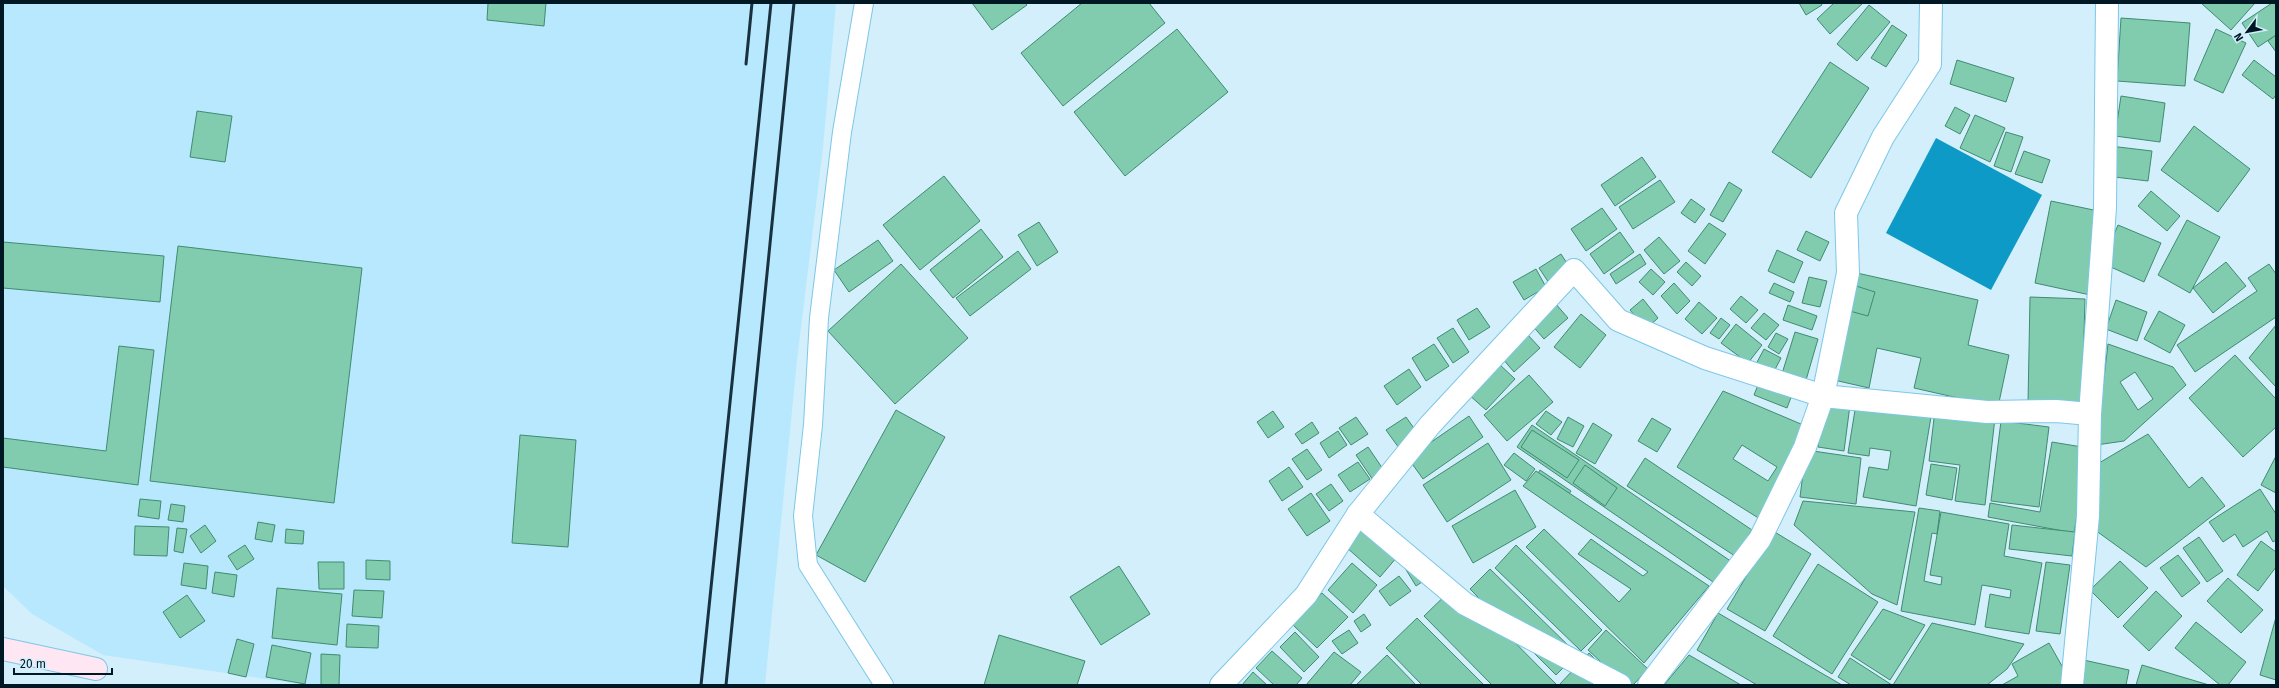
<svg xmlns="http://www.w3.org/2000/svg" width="2279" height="688" font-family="'Fira Sans',sans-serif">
	<rect width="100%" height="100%" fill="#d3effc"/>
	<polygon fill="#b8e8fe" points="3,3 836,3 823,148 797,360 765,685 306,685 103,655 32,614 3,586"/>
	<polygon fill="#0e9ac6" points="1936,138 2042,195 1991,290 1886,233"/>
	<g fill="#81ccaf" stroke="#408b71" fill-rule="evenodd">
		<polygon points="488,3 546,3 544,26 487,20"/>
		<polygon points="972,3 1025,3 1027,5 992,30"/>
		<polygon points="1082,3 1149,3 1165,23 1063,106 1021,53"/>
		<polygon points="1799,3 1821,3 1822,5 1806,15"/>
		<polygon points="1834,3 1863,3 1830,34 1817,19"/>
		<polygon points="2201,3 2255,3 2231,30"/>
		<polygon points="2272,3 2276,3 2276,35 2258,47 2242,23"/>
		<polygon points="1869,5 1890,22 1857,61 1837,44"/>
		<polygon points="2121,18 2190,23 2185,86 2117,81"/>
		<polygon points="1892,25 1907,35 1886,67 1871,58"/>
		<polygon points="1177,29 1228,92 1125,176 1074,112"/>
		<polygon points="2216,29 2246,43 2223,93 2194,80"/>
		<polygon points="2276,35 2276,52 2268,41"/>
		<polygon points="1957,60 2014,78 2006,102 1950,84"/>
		<polygon points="2254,60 2276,77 2276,95 2273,99 2242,75"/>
		<polygon points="1830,62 1869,88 1811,178 1772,152"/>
		<polygon points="2121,96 2165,103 2160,142 2115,136"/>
		<polygon points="1955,107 1970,115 1960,134 1945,126"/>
		<polygon points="197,111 232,116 225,162 190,157"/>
		<polygon points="1975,115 2005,128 1990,162 1960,148"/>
		<polygon points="2194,126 2250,169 2218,212 2161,170"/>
		<polygon points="2006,132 2023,137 2011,172 1994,166"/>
		<polygon points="2110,146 2152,151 2148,181 2106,176"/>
		<polygon points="2024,151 2050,160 2042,183 2015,174"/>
		<polygon points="1642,157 1656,177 1615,206 1601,185"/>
		<polygon points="944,176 980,221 920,270 883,225"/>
		<polygon points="1660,180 1675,202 1633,229 1619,207"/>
		<polygon points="1729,182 1742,190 1723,222 1710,215"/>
		<polygon points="2151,191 2180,216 2167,231 2138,206"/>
		<polygon points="1691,199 1705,209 1695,223 1681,213"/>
		<polygon points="2051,201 2103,212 2095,296 2035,283"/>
		<polygon points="1602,208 1617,229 1586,251 1571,229"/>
		<polygon points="2187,220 2220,237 2190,293 2158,275"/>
		<polygon points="1039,222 1058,252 1037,266 1018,235"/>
		<polygon points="1709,223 1726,234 1705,264 1688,251"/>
		<polygon points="2118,225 2161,243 2144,282 2102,263"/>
		<polygon points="981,229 1003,257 953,298 930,270"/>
		<polygon points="1806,231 1829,242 1820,261 1797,250"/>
		<polygon points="1620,232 1634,252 1604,274 1590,254"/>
		<polygon points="1659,237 1680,261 1664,274 1644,250"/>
		<polygon points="878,240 893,261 849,292 834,270"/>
		<polygon points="3,242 164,256 160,302 3,288"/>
		<polygon points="178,246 362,268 334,503 150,481"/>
		<polygon points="1777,250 1803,262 1794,283 1768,271"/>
		<polygon points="1018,251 1031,269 970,316 956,298"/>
		<polygon points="1561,254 1570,268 1549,283 1539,268"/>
		<polygon points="1640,254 1646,264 1616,284 1610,274"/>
		<polygon points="1686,262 1701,276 1692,286 1677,272"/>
		<polygon points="2226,262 2246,286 2213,313 2193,288"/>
		<polygon points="901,264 968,338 895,404 828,331"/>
		<polygon points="2269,264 2276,274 2276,317 2195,372 2177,345 2257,291 2248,278"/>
		<polygon points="1536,269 1546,287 1524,300 1513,282"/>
		<polygon points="1651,269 1665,282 1653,295 1639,282"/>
		<polygon points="1857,273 1978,300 1968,345 2009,355 1998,407 1914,388 1921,358 1877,348 1869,388 1834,380"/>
		<polygon points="1809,277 1827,281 1820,307 1802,303"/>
		<polygon points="1674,283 1690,301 1677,314 1661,296"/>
		<polygon points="1774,283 1794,292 1790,302 1769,293"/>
		<polygon points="1853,285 1875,292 1868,316 1846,310"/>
		<polygon points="1741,296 1758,310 1746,323 1730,309"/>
		<polygon points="2030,297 2085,299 2082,404 2028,403"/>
		<polygon points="1643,299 1658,318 1646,329 1630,310"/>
		<polygon points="2116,300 2147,312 2137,341 2106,329"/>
		<polygon points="1699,302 1717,318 1702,334 1685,319"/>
		<polygon points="1555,303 1568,318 1544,339 1531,324"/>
		<polygon points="1788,305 1817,316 1812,330 1783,320"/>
		<polygon points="1477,308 1490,327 1469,340 1457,320"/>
		<polygon points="2159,311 2185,325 2170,353 2144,339"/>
		<polygon points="1764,313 1779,325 1766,340 1751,328"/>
		<polygon points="1581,314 1606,335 1580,368 1554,347"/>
		<polygon points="1721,318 1730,325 1719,339 1710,333"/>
		<polygon points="1736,324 1762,345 1748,363 1721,343"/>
		<polygon points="2276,325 2276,387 2249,358"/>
		<polygon points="1453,328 1469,352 1453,363 1437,338"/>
		<polygon points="1795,332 1818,339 1804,387 1780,380"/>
		<polygon points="1776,333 1788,339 1779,354 1768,347"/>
		<polygon points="1527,334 1540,348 1514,372 1502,358"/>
		<polygon points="1434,344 1449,366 1426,381 1412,358"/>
		<path d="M2108,344L2173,367L2186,385L2124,441L2096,445ZM2135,372L2153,399L2138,410L2120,382Z"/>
		<polygon points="119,346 154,350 138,485 3,467 3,438 106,451"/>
		<polygon points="1764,349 1781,358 1771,377 1754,368"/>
		<polygon points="2235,355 2276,399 2276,427 2243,457 2189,398"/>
		<polygon points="1498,363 1515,379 1486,410 1468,394"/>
		<polygon points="1409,369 1421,387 1397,405 1384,386"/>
		<polygon points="1529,375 1553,402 1507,441 1484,415"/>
		<polygon points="1760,380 1793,392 1787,408 1754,395"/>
		<path d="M1723,391L1808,427L1760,519L1677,467ZM1742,445L1777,467L1768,481L1733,459Z"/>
		<polygon points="1824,402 1850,405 1844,451 1818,447"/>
		<polygon points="1856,404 1931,417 1916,506 1863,497 1869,467 1888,470 1891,451 1870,448 1869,456 1848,453"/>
		<polygon points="896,410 945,437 865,582 816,555"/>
		<polygon points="1935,410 1995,418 1985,505 1955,501 1960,465 1929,461"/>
		<polygon points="1273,411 1284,427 1268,438 1257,422"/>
		<polygon points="1546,411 1562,422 1551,435 1536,424"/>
		<polygon points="1469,416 1483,437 1423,479 1408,458"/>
		<polygon points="1356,417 1368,434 1351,445 1339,428"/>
		<polygon points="1406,417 1418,434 1399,448 1386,430"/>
		<polygon points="1568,417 1584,426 1573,447 1557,439"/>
		<polygon points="1652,418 1671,429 1657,452 1638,441"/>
		<polygon points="2001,421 2049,427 2039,507 1991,501"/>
		<polygon points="1312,422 1319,433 1302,444 1295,434"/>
		<polygon points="1593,423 1612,435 1595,464 1576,453"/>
		<polygon points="1532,425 1732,562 1716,584 1517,447"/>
		<polygon points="1532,430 1579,460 1567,478 1521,447"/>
		<polygon points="1338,431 1347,445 1329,458 1320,443"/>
		<polygon points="2148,434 2189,488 2202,477 2225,506 2146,567 2095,530 2099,463"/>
		<polygon points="520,435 576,440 568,547 512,543"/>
		<polygon points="2052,442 2088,448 2074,533 1988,517 1990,503 2040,512"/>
		<polygon points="1488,443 1511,480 1447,522 1423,485"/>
		<polygon points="1368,447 1385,472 1373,480 1356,455"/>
		<polygon points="1307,449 1322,470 1307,480 1292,459"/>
		<polygon points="1806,450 1861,458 1856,504 1800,497"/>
		<polygon points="1514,453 1535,469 1526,481 1504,465"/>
		<polygon points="2276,456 2276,493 2261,485"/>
		<polygon points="1645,458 1752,530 1735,556 1627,486"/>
		<polygon points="1358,462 1370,479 1350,492 1338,475"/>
		<polygon points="1931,464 1957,468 1952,500 1926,495"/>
		<polygon points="1585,465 1617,488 1605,506 1573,483"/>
		<polygon points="1289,467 1303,487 1282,501 1269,481"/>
		<polygon points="1540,470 1571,491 1560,507 1529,487"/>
		<polygon points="1536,471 1709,586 1644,663 1526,547 1544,529 1619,602 1631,589 1578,554 1591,539 1643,576 1648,572 1523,486"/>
		<polygon points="1331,484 1343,501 1329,511 1316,494"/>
		<polygon points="2260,489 2276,514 2276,540 2273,542 2267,531 2243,547 2235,534 2223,542 2209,522"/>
		<polygon points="1515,490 1536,527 1473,563 1452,526"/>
		<polygon points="1311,493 1330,521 1307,536 1288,509"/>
		<polygon points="140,499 161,501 159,519 138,516"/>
		<polygon points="1803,501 1915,512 1897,605 1872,594 1794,525"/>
		<polygon points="171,504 185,506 183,522 168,520"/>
		<polygon points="1919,508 1940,511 1937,534 1932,533 1924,581 1941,585 1942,577 1930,575 1941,512 2009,524 2004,556 2042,563 2029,634 1985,627 1990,594 2010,598 2011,590 1982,585 1975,625 1901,611"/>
		<polygon points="1369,521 1403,550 1380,577 1346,547"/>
		<polygon points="258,522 275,525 272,542 255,539"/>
		<polygon points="205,525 216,541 201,553 190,536"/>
		<polygon points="2012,525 2075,532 2072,556 2009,549"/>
		<polygon points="135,526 169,527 167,556 134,555"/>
		<polygon points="177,528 187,529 183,553 174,551"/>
		<polygon points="286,529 304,531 303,544 285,543"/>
		<polygon points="1773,531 1811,554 1765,631 1727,609"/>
		<polygon points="2199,537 2223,571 2207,582 2183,548"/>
		<polygon points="2261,541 2276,552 2276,567 2258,591 2237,575"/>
		<polygon points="245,545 254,559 237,570 228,556"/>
		<polygon points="1516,545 1602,630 1581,651 1495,568"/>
		<polygon points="2178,555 2200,583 2182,597 2160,568"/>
		<polygon points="366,560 390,561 390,580 366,579"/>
		<polygon points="2120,561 2148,588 2118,618 2090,590"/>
		<polygon points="318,562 344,562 344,589 319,589"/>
		<polygon points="2046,562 2070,565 2060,634 2036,631"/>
		<polygon points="184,563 208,566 206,589 181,585"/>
		<polygon points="1352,563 1377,585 1353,613 1328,590"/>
		<polygon points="1818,564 1878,602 1832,674 1773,636"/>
		<polygon points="1119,566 1150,614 1101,645 1070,597"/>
		<polygon points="1405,568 1428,578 1416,586"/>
		<polygon points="1490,569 1577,654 1556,675 1470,589"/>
		<polygon points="215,572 237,575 234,597 212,593"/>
		<polygon points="1399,576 1411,591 1390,606 1379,591"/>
		<polygon points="2228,578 2263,610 2241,633 2207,601"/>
		<polygon points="1457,584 1556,684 1554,685 1492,685 1424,616"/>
		<polygon points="277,588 342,594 337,645 272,638"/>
		<polygon points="354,590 384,591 382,618 352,616"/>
		<polygon points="2156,591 2182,616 2149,651 2123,626"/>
		<polygon points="1322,593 1348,617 1317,648 1292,624"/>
		<polygon points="187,595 205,621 180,638 163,612"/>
		<polygon points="1883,609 1925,625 1890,680 1851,655"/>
		<polygon points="1718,613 1842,685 1757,685 1697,650"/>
		<polygon points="1364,614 1371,625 1361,632 1354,621"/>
		<polygon points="2276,617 2276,680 2260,675"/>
		<polygon points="1417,618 1484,685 1422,685 1386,648"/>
		<polygon points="2196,622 2246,662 2228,685 2220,685 2175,648"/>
		<polygon points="1932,623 2024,644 2007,669 1987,685 1893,685"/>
		<polygon points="347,624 379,626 378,648 346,647"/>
		<polygon points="1349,630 1358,643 1342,654 1332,641"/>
		<polygon points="1606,630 1648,669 1633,685 1626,685 1588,650"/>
		<polygon points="1295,632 1319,657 1304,672 1280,647"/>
		<polygon points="999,635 1085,661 1077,685 984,685"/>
		<polygon points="237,639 254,644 246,677 228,673"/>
		<polygon points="2049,643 2071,682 2065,685 2002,685 2018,676 2012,664"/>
		<polygon points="272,645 311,653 305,684 266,677"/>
		<polygon points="1272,651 1302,678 1296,685 1274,685 1256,668"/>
		<polygon points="1334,652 1361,672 1350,685 1306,685"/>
		<polygon points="1589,653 1621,685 1559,685"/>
		<polygon points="321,654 340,655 339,685 321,685"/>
		<polygon points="1387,655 1416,685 1356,685"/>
		<polygon points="1689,655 1741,685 1664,685"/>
		<polygon points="1850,658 1892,685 1851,685 1838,677"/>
		<polygon points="2079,659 2129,670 2126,685 2074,685"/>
		<polygon points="2142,665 2209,685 2136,685"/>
		<polygon points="1253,672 1267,685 1242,685"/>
	</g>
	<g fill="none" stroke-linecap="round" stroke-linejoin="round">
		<defs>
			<polyline id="lane" points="864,3 842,132 819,318 813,425 803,516 808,565 884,685"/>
			<g id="street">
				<polyline points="1358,514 1465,604 1620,685"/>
				<polyline points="1221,685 1306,595 1358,514 1430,425 1574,270 1618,320 1705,358 1823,396 1987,412 2056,411 2090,414"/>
				<polyline points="1649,685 1760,539 1805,447 1823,396 1848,273 1846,213 1883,137 1930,64 1931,3"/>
				<polyline points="2072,685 2088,516 2090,414 2105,208 2107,3"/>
			</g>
			<polyline id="secondary" points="3,649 96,669"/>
		</defs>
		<use href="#lane" stroke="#7dc7e7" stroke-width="20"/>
		<use href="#street" stroke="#7dc7e7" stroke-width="24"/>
		<use href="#secondary" stroke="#7dc7e7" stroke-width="24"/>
		<use href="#lane" stroke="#fff" stroke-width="18"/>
		<use href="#street" stroke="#fff" stroke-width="22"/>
		<use href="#secondary" stroke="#fee7f2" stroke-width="22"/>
		<g stroke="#19313e" stroke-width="3">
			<polyline points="746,64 752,3"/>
			<polyline points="701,685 771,3"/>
			<polyline points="726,685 794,3"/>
		</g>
	</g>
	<rect width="2279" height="688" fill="none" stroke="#001824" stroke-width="8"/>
	<g transform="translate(2247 32) rotate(238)" stroke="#d3effc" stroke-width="3" paint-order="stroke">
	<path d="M0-3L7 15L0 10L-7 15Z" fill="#001824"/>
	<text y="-6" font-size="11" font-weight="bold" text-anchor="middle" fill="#001824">N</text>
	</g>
	<path d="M14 668v6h98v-6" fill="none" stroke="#001824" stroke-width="2"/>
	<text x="20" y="668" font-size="12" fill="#001824" stroke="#d3effc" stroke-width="3" paint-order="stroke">20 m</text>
</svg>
